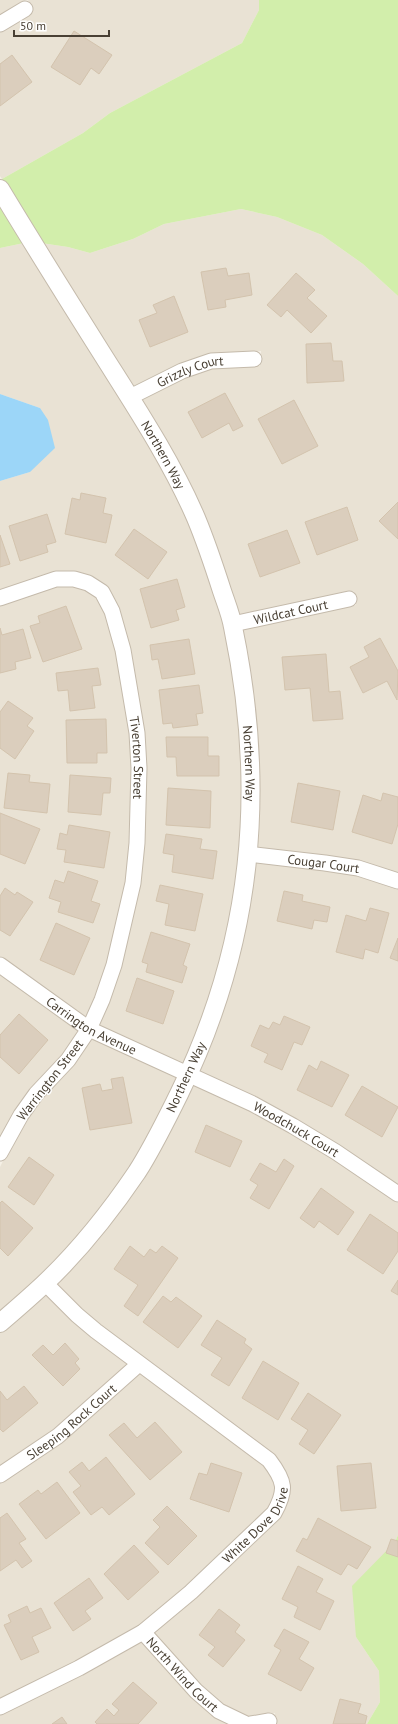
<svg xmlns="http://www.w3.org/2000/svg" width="398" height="1724" font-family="'PT Sans',sans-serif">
	<rect width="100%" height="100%" fill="#f5f0e6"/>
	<g fill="#e9e2d4">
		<polygon points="0,0 26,0 0,16"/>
		<polygon points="28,0 259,0 259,10 242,43 110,113 83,133 2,179 0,176 0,32 33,11"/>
		<polygon points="241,209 277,217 322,235 363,264 398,296 398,873 359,861 326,855 255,847 241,630 356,605 354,591 237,616 140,400 183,378 211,368 260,366 261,351 209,354 133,388 41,243 68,247 90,253 133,239 164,224"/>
		<polygon points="24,243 168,476 190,521 226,627 243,738 241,854 231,929 217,980 186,1065 98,1026 139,884 129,648 91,576 74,571 55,572 0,591 0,481 30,472 40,408 0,394 0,248"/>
		<polygon points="57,586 73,586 85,590 97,598 106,614 116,652 130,735 132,769 131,844 127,882 107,963 87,1019 0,956 0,605"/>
		<polygon points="253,862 324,870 356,876 398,889 398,1185 340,1146 297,1119 256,1098 198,1071"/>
		<polygon points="0,974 80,1032 63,1056 19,1105 0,1139"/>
		<polygon points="91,1038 180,1079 133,1166 71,1245 0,1314 0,1167 13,1141 41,1098"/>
		<polygon points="191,1084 250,1111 290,1132 333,1158 398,1203 398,1535 356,1637 379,1671 380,1702 367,1724 275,1724 275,1713 249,1717 223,1705 200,1686 152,1633 278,1519 288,1501 289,1485 286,1471 273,1454 100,1325 54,1283"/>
		<polygon points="44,1293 92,1337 128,1365 54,1430 0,1467 0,1332"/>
		<polygon points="139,1373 264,1466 274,1478 276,1488 275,1499 269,1509 187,1587 139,1627 77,1662 0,1699 0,1483 12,1476"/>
		<polygon points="141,1641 191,1697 216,1718 229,1724 0,1724 0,1714 82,1675"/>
	</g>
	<g fill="#d2eeab">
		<polygon points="259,0 398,0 398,296 363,264 322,235 277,217 241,209 164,224 133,239 90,253 68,247 41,243 2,179 83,133 110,113 242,43 259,10"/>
		<polygon points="0,203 24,243 0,248"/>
		<polygon points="398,1535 398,1724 367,1724 380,1702 379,1671 356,1637 352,1586 395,1542"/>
	</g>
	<polygon fill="#9cd6f8" points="0,394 40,408 48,420 55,448 30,472 0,481"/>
	<g fill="#dbcebd" stroke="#d3c3ad">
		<polygon points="74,31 112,55 99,74 91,68 80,85 51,67"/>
		<polygon points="12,55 32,82 0,106 0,64"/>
		<polygon points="226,268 228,276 249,273 252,295 225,300 226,307 208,310 201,272"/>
		<polygon points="296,273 315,290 307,298 327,316 311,333 287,310 281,317 267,305"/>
		<polygon points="174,296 188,332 150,347 139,320 157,313 153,305"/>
		<polygon points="331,343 333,361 342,361 344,381 307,383 306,344"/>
		<polygon points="225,393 243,426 233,431 229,423 202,438 188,412"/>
		<polygon points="294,400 318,446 282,464 258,419"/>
		<polygon points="81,493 106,498 103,513 112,515 106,543 65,534 72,498 80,500"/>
		<polygon points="398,502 398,539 379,521"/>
		<polygon points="347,507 358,540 317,555 305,522"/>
		<polygon points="47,514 56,542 46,545 48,552 20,561 9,526"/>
		<polygon points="134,529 167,552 148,579 115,555"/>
		<polygon points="287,530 300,563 260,577 248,544"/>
		<polygon points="0,535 10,564 0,567"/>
		<polygon points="177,579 185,607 176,610 179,620 151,628 140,589"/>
		<polygon points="66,606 82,649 43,662 30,626 40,623 38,616"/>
		<polygon points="0,628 2,635 23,629 31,658 15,662 16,669 0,673"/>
		<polygon points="380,638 398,671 397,700 387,681 363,693 350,667 369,657 364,647"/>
		<polygon points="189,639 195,674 162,679 158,659 152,660 150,645"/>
		<polygon points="326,654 329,692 340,691 343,719 313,721 310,688 285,690 282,657"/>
		<polygon points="98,668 101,685 92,686 95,708 70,711 68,690 58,691 56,673"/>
		<polygon points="199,685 203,713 196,714 198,725 173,728 172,723 163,724 159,690"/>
		<polygon points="8,701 33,718 27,726 34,731 15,759 0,748 0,712"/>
		<polygon points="106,719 107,753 97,753 97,763 67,763 66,720"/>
		<polygon points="166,737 208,737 208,756 219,756 219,776 177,776 176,757 167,757"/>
		<polygon points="8,773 30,775 29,782 50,784 47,813 4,808"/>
		<polygon points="70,775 111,778 110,793 103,793 101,815 68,812"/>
		<polygon points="298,783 340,791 333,830 291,822"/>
		<polygon points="168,788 211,791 210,828 166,825"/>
		<polygon points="383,793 398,797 398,824 392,844 352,832 363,795 381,801"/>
		<polygon points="0,813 40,829 25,864 0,854"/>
		<polygon points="69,825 110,832 104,868 64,862 66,850 57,849 60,833 67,835"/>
		<polygon points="166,834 202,839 200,849 217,851 213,879 172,872 174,855 163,853"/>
		<polygon points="68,871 98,881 91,901 100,904 93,923 58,912 61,902 49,898 55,880 64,883"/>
		<polygon points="160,885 203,894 195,931 165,925 169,904 156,901"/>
		<polygon points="5,888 15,895 17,892 33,902 10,936 0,930 0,896"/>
		<polygon points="284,891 303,895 302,901 330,907 327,922 314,920 312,929 277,921"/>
		<polygon points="370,908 389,913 378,953 365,949 363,959 336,952 346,915 366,921"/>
		<polygon points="56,923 90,938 74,975 40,960"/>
		<polygon points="151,932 190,944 183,965 187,967 182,983 146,972 148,964 142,962"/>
		<polygon points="398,938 398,961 390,958"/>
		<polygon points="137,978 174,991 163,1024 126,1011"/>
		<polygon points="19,1014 48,1040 19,1074 0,1057 0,1035"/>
		<polygon points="284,1016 310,1027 302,1045 294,1042 282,1070 264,1062 268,1054 251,1046 260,1025 269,1029 273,1022 280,1025"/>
		<polygon points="321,1061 349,1075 332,1107 297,1090 309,1065 317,1070"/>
		<polygon points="123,1077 132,1123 90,1130 82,1088 100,1084 102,1091 113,1089 111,1079"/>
		<polygon points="362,1086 398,1107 382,1137 345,1115"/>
		<polygon points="206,1125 242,1141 230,1167 195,1152"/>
		<polygon points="29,1157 54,1175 34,1205 8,1187"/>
		<polygon points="284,1159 294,1166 269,1209 250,1198 258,1185 250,1180 260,1163 276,1172"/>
		<polygon points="321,1188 354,1212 338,1235 319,1221 314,1228 300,1218"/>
		<polygon points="2,1201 33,1228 8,1256 0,1248 0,1203"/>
		<polygon points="370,1214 398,1233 398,1251 383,1274 347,1250"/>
		<polygon points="130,1246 144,1257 150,1249 156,1253 162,1246 178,1258 138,1316 124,1306 138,1285 114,1269"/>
		<polygon points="398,1280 398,1295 391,1291"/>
		<polygon points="163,1296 171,1302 176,1297 202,1316 178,1348 143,1322"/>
		<polygon points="217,1320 246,1339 244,1343 252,1349 229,1386 211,1375 222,1358 201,1345"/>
		<polygon points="65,1343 79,1359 75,1363 80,1369 63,1386 32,1355 43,1345 53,1355"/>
		<polygon points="263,1361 299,1383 278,1420 242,1398"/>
		<polygon points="24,1386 38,1403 3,1432 0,1429 0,1391 7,1400"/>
		<polygon points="308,1393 341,1415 314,1454 299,1444 308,1430 291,1419"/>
		<polygon points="155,1422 182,1452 150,1480 109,1435 124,1423 137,1438"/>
		<polygon points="106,1457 135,1494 109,1515 102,1507 91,1515 73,1492 81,1486 69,1472 82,1462 89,1471"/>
		<polygon points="211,1463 242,1473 229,1512 190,1499 199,1473 207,1475"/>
		<polygon points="371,1463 376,1508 341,1511 337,1466"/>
		<polygon points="57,1482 80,1513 46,1539 19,1504 38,1490 41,1494"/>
		<polygon points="167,1506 197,1536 168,1565 145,1543 160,1527 153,1520"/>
		<polygon points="7,1513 26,1539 19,1543 32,1561 22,1568 16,1560 0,1571 0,1518"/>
		<polygon points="318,1518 371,1547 357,1569 348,1564 341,1575 296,1551 303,1538 307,1540"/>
		<polygon points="391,1539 398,1541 398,1557 386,1553"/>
		<polygon points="134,1545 159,1572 128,1600 104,1574"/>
		<polygon points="298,1566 323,1579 316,1592 334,1601 320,1630 294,1617 298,1607 282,1599"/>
		<polygon points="89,1578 103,1598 85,1611 91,1619 73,1631 54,1603"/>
		<polygon points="27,1606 30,1613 41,1608 51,1628 32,1637 39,1652 21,1660 4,1625 11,1622 8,1615"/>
		<polygon points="219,1609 240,1625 235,1632 245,1640 223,1667 208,1655 215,1647 199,1635"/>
		<polygon points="284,1629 309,1642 299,1659 314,1668 301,1691 268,1674 281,1650 274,1646"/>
		<polygon points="133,1682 157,1703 138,1724 97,1724 95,1722 107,1709 114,1716 119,1710 112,1704"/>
		<polygon points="340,1699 361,1704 358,1713 367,1716 365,1724 333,1724"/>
		<polygon points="62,1717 67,1724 52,1724"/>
	</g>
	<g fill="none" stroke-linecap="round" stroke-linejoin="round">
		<defs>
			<g id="minor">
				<polyline points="0,24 25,9"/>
				<path id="s1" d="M130,397L182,371L211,361L254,359"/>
				<path id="s2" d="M0,598L56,579H74L88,583L102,592L112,611L123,650L137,733L139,768L137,843L133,883L114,965L102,1000L89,1029L68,1060L36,1094L21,1115L0,1153"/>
				<path id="s3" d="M233,624L349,599"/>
				<path id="s4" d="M248,854L325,863L358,868L398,881"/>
				<path id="s5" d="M0,965L89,1029L253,1104L293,1126L336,1152L398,1194"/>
				<path id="s6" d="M0,1475L58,1436L139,1364"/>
				<path id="s7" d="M143,1632L196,1691L219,1711L246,1724"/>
				<path id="s8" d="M0,1707L79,1668L143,1632L191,1592L274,1513C287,1490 285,1481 269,1460L96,1331L77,1315L45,1283"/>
				<polyline points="251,1724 269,1721"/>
			</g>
			<g id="tertiary">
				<path id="s9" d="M0,189C33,244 67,298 101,352C135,406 171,460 196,518C206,542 214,566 222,591C226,603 231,615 233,627C267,790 253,943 179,1094C166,1120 153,1147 137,1172C110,1212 78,1252 43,1285C29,1298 14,1311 0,1323"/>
			</g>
		</defs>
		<use href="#minor" stroke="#c4baab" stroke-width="17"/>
		<use href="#tertiary" stroke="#c4baab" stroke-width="20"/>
		<use href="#minor" stroke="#fff" stroke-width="15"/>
		<use href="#tertiary" stroke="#fff" stroke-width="18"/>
	</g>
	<g text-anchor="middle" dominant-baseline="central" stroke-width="3" stroke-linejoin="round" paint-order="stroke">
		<g font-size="13" fill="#494034" stroke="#fff">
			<text stroke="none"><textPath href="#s1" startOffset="66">Grizzly Court</textPath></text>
			<text stroke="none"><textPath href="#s9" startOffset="312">Northern Way</textPath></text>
			<text stroke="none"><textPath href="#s3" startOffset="59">Wildcat Court</textPath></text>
			<text stroke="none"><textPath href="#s2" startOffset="279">Tiverton Street</textPath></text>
			<text stroke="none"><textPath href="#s9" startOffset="636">Northern Way</textPath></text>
			<text stroke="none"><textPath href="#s4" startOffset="76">Cougar Court</textPath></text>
			<text stroke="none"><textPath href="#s5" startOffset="110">Carrington Avenue</textPath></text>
			<text transform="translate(186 1077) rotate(-65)">Northern Way</text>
			<text transform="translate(50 1080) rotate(-52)">Warrington Street</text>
			<text stroke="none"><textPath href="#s5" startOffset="340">Woodchuck Court</textPath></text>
			<text stroke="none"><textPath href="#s6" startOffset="89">Sleeping Rock Court</textPath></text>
			<text stroke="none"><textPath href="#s8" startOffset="318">White Dove Drive</textPath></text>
			<text stroke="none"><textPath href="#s7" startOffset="58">North Wind Court</textPath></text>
		</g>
	</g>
	<path d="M14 30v6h95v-6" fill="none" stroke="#494034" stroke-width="2"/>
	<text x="20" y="30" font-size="12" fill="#494034" stroke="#ffffff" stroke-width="3" paint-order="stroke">50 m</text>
</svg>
